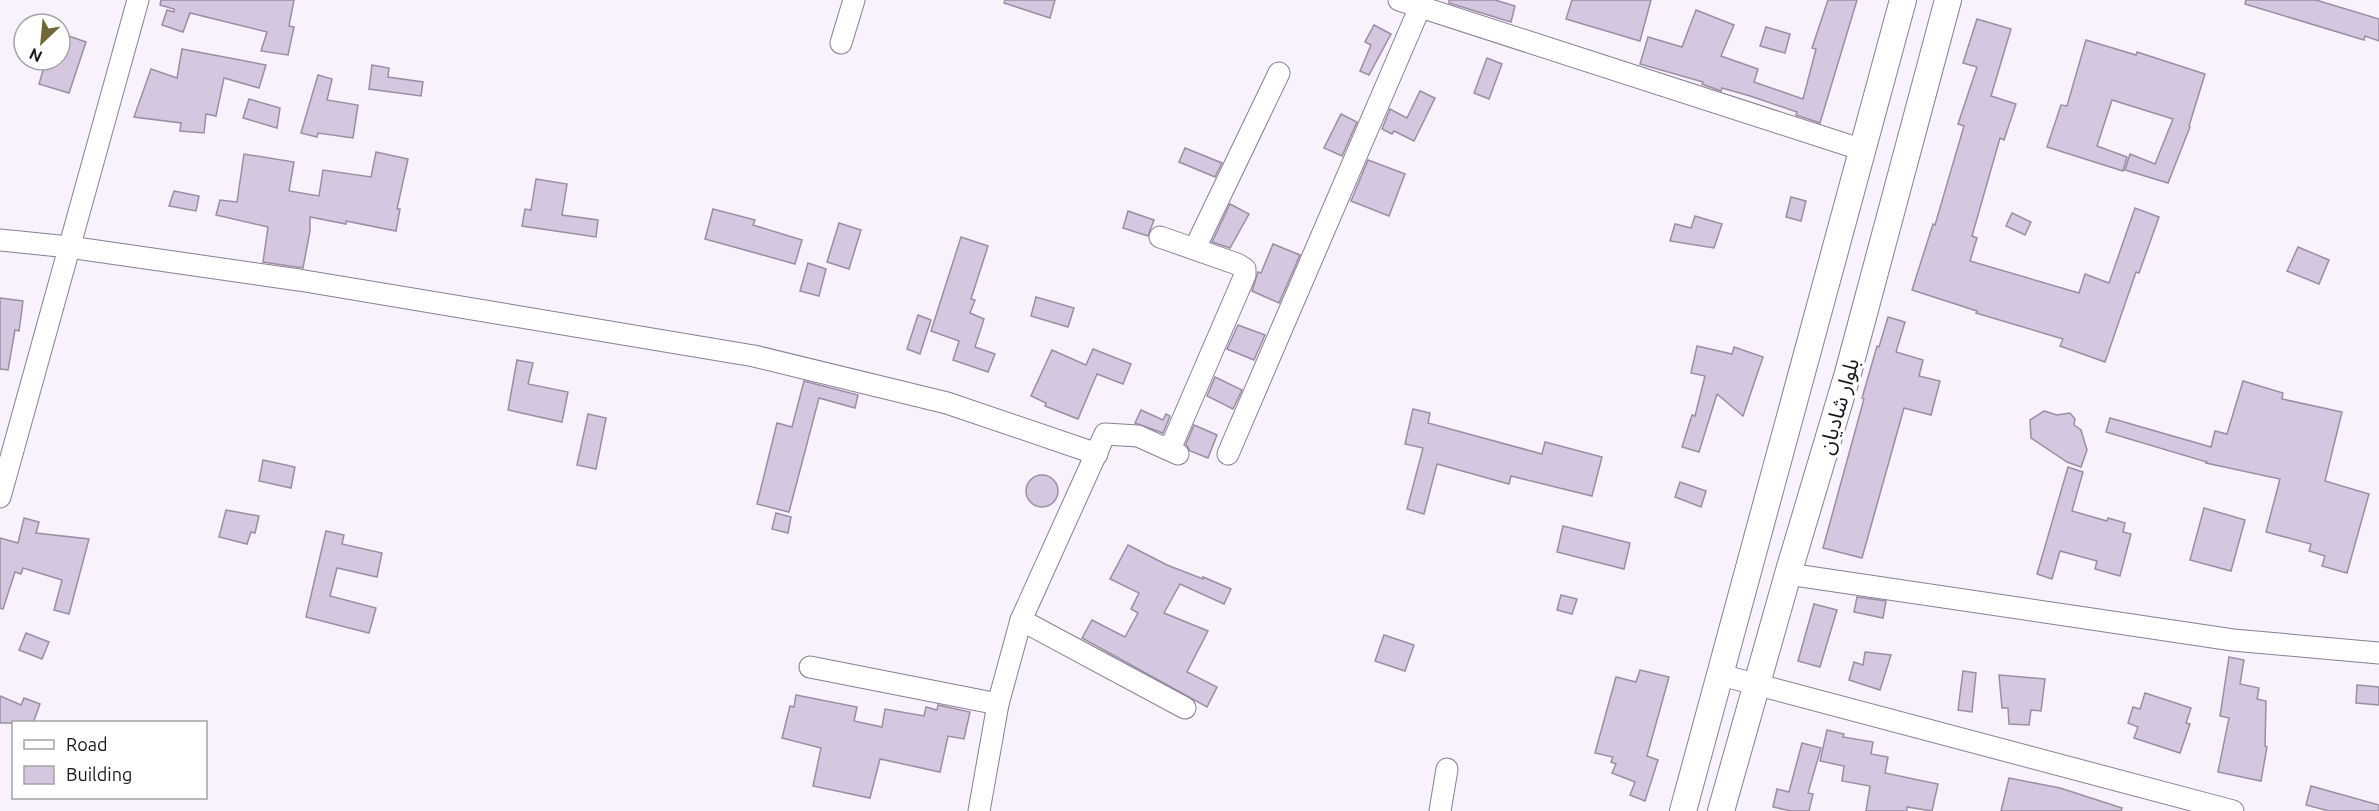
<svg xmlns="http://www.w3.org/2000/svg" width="2379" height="811" font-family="Ubuntu,'Noto Sans Arabic',sans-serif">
	<rect width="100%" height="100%" fill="#f8f2fc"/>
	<g fill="#d5c7df" stroke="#9b8ea4" stroke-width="1.5">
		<polygon points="161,0 294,0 289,26 294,27 288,55 261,51 267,32 190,13 183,32 162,25 167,10 174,12 174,9 160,5"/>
		<polygon points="1005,0 1055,0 1050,18 1004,3"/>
		<polygon points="1449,0 1495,0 1515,6 1511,22 1449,3"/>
		<polygon points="1572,0 1651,0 1640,41 1566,19"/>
		<polygon points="1828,0 1857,0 1820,123 1796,115 1797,112 1750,96 1722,88 1721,91 1702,84 1703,82 1640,64 1648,37 1682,47 1696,10 1734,25 1721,56 1758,69 1754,82 1803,99 1816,49 1812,48"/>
		<polygon points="2246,0 2316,0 2379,19 2379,41 2365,36 2364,40 2245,4"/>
		<polygon points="1977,19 2011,29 1991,96 2016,104 2004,140 2000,138 1972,236 1977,238 1970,261 2079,293 2085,274 2109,283 2135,208 2159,217 2139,273 2136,272 2105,362 2060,346 2063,339 1976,313 1977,311 1912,290 1933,224 1935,225 1964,126 1958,124 1977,67 1963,63"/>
		<polygon points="1374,25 1391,34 1369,75 1360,71 1371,45 1365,42"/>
		<polygon points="1766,27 1790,34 1785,53 1760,46"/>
		<polygon points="60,33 86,42 69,93 39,84 46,60 60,60"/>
		<polygon points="2086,40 2136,55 2137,52 2205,74 2189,126 2190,127 2168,183 2125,170 2130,154 2155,164 2173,119 2112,100 2097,146 2127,157 2123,171 2047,147 2061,105 2067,106"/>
		<polygon points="182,49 266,65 259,88 224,78 216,116 206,114 204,133 180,131 181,123 134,117 151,69 177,78"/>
		<polygon points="1487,58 1502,64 1489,99 1474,93"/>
		<polygon points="372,65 389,68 388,77 423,82 421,96 369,89"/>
		<polygon points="318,75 332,79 327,100 358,105 353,138 318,133 317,137 301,133"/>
		<polygon points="1420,91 1435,98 1414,141 1394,131 1392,134 1382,129 1390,109 1407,118"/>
		<polygon points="249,99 280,108 277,128 243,118"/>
		<polygon points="1341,114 1357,122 1342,156 1324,148"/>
		<polygon points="1185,148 1222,163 1215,177 1179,162"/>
		<polygon points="376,152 408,159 397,209 400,209 396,231 346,221 346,224 310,217 310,231 303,268 263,262 268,227 216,215 220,200 237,202 244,154 294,162 289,191 319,196 323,170 371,177"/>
		<polygon points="1368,160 1405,174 1389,216 1351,201"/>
		<polygon points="536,179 567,184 562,215 598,220 596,237 522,226 525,209 531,210"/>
		<polygon points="174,191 199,196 196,211 169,206"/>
		<polygon points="1791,197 1806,201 1801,221 1786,217"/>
		<polygon points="1230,204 1249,214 1230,248 1212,242"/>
		<polygon points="713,209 755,220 753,225 802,240 795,264 705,239"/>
		<polygon points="1128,211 1154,220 1148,236 1123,228"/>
		<polygon points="2012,213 2031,222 2025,235 2006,226"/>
		<polygon points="1695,216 1722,224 1714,248 1670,241 1675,224 1691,228"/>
		<polygon points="839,223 861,230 849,269 827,262"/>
		<polygon points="961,237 988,246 971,299 975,300 970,313 984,319 975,347 995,354 988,372 953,360 959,341 931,331"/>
		<polygon points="1273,244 1300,255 1279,303 1252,291 1258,272 1261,273"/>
		<polygon points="2298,247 2329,260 2319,284 2287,271"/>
		<polygon points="808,263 826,269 819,296 800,291"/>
		<polygon points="1036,297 1074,308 1068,327 1031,316"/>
		<polygon points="0,298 23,301 19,331 15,330 8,370 0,369"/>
		<polygon points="918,315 931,320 920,354 907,349"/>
		<polygon points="1888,317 1905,322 1896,352 1923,360 1919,376 1940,381 1931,415 1904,408 1862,558 1823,548 1864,399 1862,398 1877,346 1879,347"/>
		<polygon points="1238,325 1265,335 1254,360 1227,349"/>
		<polygon points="1697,346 1732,354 1734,347 1763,357 1743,416 1717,394 1699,452 1682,447 1692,415 1695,416 1705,376 1691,373"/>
		<polygon points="1093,349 1131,364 1123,384 1097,374 1078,419 1045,406 1046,403 1031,396 1052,350 1086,365"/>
		<polygon points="517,360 533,363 528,384 568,392 562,422 508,410"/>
		<polygon points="1215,377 1242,390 1233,409 1207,396"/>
		<polygon points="804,381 858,395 855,408 819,398 789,512 757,504 777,423 792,427"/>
		<polygon points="2243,381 2283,393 2282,399 2342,412 2325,481 2369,494 2347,573 2322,566 2325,556 2309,551 2311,544 2266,532 2280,479 2206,463 2207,462 2106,432 2110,418 2211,447 2215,431 2227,434"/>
		<polygon points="1413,409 1430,413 1428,423 1542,454 1545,442 1602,457 1592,496 1511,476 1509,484 1437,464 1424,514 1407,509 1423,448 1405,444"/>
		<polygon points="1141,410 1163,420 1166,414 1170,416 1163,433 1135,423"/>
		<polygon points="2044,411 2057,415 2070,413 2075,419 2074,425 2081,430 2087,450 2081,467 2067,462 2031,438 2030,420"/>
		<polygon points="588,414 606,418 596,469 577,465"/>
		<polygon points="1194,425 1217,435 1208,458 1190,451 1186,444"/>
		<polygon points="263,460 295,467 291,488 259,481"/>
		<polygon points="2068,467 2083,472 2072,511 2107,521 2108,518 2125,523 2123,532 2131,534 2120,576 2095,569 2097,561 2060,551 2052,579 2037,574"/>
		<circle cx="1042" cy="491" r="16"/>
		<polygon points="1680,482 1706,491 1701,507 1675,497"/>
		<polygon points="2204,508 2245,520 2231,571 2190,560"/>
		<polygon points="226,510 259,516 255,533 251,532 247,544 219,537"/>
		<polygon points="776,513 791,517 788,533 772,529"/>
		<polygon points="24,518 39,522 36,533 89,539 69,614 54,610 62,580 23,568 21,574 15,572 3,609 0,608 0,538 18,543"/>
		<polygon points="1563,526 1630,543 1624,569 1557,552"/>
		<polygon points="326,531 344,535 342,544 382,553 377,577 337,568 330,596 376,608 369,633 306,617"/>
		<polygon points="1128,545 1167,565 1203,579 1203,577 1231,589 1224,604 1180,584 1164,613 1208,631 1187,672 1217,687 1207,707 1082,638 1092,620 1125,637 1138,613 1131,609 1139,593 1110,579"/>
		<polygon points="1561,595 1577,599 1572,614 1557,610"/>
		<polygon points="1857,597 1886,601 1883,618 1854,612"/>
		<polygon points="1814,604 1837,610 1820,667 1798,661"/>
		<polygon points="26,633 49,642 42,659 19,650"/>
		<polygon points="1384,635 1414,645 1405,671 1375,661"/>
		<polygon points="1865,652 1891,655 1880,690 1849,680 1854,662 1863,665"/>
		<polygon points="2229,657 2244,660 2240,684 2259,688 2257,699 2266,701 2265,746 2267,747 2261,781 2218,772 2229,718 2220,716"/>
		<polygon points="1640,670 1669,677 1647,756 1658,760 1645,801 1630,795 1635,782 1612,773 1616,764 1611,762 1613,757 1595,753 1616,677 1636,682"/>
		<polygon points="1963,671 1976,673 1972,712 1958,710"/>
		<polygon points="1999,675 2045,679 2041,711 2031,710 2029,725 2009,724 2008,708 2002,708"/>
		<polygon points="2357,685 2379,687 2379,705 2356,703"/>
		<polygon points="2145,693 2191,708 2186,723 2190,724 2180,753 2134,738 2138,727 2128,723 2133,707 2140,709"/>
		<polygon points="796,695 857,707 854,721 882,727 885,709 924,716 926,707 937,710 938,705 970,712 964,739 948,736 940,772 880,759 870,798 813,786 821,748 782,738 790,706 794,707"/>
		<polygon points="0,696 21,705 24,698 40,704 33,723 0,723"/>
		<polygon points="1827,730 1844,734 1843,737 1873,742 1871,754 1888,757 1885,773 1938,784 1932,811 1907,807 1907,811 1866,811 1870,786 1842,781 1844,766 1820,761"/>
		<polygon points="1802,743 1821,748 1808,793 1813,794 1809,811 1791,811 1773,807 1777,789 1789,792"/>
		<polygon points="2009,778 2060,788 2122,808 2121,811 2001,811"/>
		<polygon points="2311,786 2379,805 2379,811 2329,811 2306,805"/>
	</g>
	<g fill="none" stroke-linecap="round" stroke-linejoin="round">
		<defs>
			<g id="minor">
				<polyline points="1399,0 1863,150"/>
				<polyline points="841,43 854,0"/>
				<polyline points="1160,237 1237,264 1245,269 1245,275 1170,449"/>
				<polyline points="0,240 69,247 299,280 754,356 947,403 1097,454"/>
				<polyline points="1195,248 1279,73"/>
				<polyline points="1228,454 1420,7"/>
				<polyline points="0,497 138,0"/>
				<polyline points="1788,574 2233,640 2379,653"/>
				<polyline points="1021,620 1185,708"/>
				<polyline points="810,667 998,704"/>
				<polyline points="1721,675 2233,811"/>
				<polyline points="979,811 998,704 1021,620 1105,434 1138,436 1178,454"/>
				<polyline points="1440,811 1447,769"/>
			</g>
			<g id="major">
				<polyline points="1683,811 1903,0"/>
				<polyline points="1721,811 1788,574 1848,373 1948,0"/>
			</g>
		</defs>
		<use href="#minor" stroke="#8a7e94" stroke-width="23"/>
		<use href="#major" stroke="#8a7e94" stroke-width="28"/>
		<use href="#minor" stroke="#fff" stroke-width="21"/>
		<use href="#major" stroke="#fff" stroke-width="26"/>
	</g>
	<g text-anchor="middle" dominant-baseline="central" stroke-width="6" stroke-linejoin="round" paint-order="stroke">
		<g font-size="21" fill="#1b161e" stroke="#fff">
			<text transform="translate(1838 406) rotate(-74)">بلوار شادیان</text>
		</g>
	</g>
	<rect x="12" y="721" width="195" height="78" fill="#ffffff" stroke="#a4a2a5" stroke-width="1.5"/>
	<rect x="24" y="740" width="30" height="9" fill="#ffffff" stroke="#a4a2a5" stroke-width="1.5"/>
	<text x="66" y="751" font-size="18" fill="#1b161e">Road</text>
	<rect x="24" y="766" width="30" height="18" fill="#d5c7df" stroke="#a4a2a5" stroke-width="1.5"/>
	<text x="66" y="781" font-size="18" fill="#1b161e">Building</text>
	<g transform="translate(42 42) rotate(206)"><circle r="28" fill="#ffffff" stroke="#a4a2a5" stroke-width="1.5"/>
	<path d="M0-4.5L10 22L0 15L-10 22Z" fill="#6f6734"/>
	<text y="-9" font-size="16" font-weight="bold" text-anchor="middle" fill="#1b161e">N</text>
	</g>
</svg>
